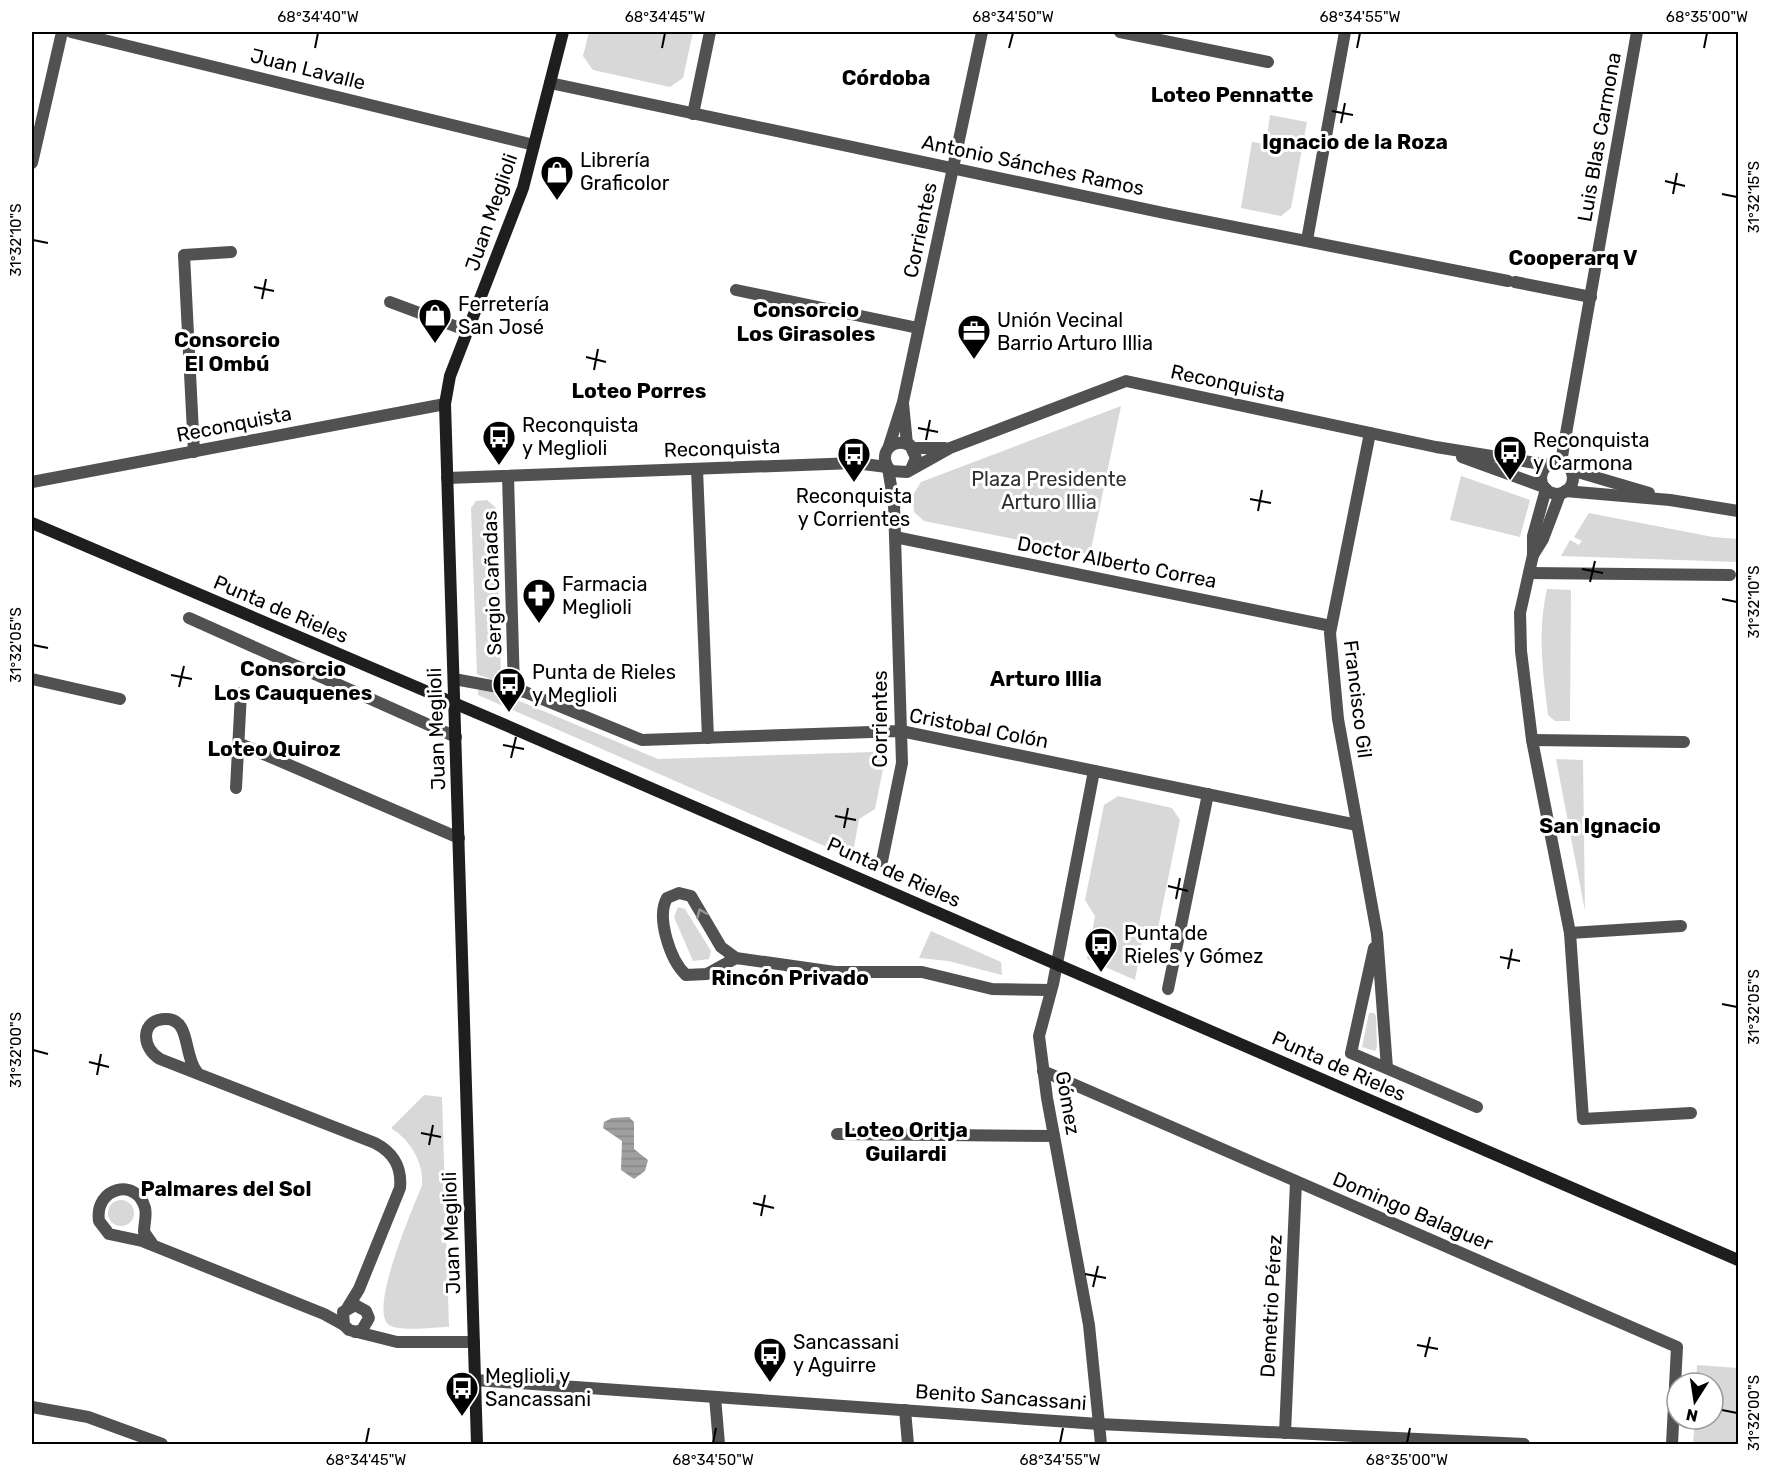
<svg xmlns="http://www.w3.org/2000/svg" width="1770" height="1476" font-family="Rubik,sans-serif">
	<defs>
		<pattern id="water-rules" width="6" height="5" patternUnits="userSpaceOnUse" patternTransform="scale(1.5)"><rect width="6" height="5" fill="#9f9f9f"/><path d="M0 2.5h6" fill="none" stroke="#878787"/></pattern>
	</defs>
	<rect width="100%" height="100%" fill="#fff"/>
	<g fill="#d8d8d8">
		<polygon points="589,32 693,32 683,78 670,87 593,70 583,56"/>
		<polygon points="1270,115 1307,122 1291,208 1281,216 1241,208 1252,142 1266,144"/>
		<polygon points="1121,406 1090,554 924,521 914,512 913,495 921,482"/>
		<polygon points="1461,476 1530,500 1520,537 1450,520"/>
		<polygon points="487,500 496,508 501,674 493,680 477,674 471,508 476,501"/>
		<polygon points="1589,513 1713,537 1738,539 1738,562 1561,556 1570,540 1579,545 1582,541 1574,537"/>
		<path d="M1547,589L1571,590L1570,721H1555L1548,715C1543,671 1537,633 1547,589Z"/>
		<polygon points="482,688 493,690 658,759 873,752 884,764 875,809 859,819 852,858 478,695 478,690"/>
		<polygon points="1556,759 1583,760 1585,911"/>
		<polygon points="1118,796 1172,808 1180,820 1158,928 1143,937 1135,980 1087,959 1095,916 1085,900 1104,805"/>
		<polygon points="678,907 685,909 711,951 709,959 693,961 674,917"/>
		<polygon points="931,931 1001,962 1002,975 948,961 919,958"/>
		<polygon points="1369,1013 1374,1013 1376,1016 1377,1047 1375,1051 1362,1047"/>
		<path d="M424,1095L442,1097L449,1327C436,1327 399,1332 389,1325C368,1310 413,1209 422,1185C424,1162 410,1140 391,1128Z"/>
		<circle cx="121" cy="1213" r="13"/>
		<polygon points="1697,1365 1738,1368 1738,1444 1693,1444 1695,1419 1713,1419 1713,1383 1696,1383"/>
	</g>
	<polygon fill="url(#water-rules)" points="629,1117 634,1122 634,1149 648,1160 645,1171 634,1179 621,1170 622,1141 603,1128 604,1122 612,1118"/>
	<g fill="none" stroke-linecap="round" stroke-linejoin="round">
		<g stroke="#515151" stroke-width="12">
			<polyline points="71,32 534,145"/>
			<polyline points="1120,32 1268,62"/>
			<polyline points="550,83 1164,213 1508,281"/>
			<polyline points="693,114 710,32"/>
			<polyline points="32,163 62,32"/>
			<polyline points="1307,240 1345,32"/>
			<polyline points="1515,282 1591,297"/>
			<polyline points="736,290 918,328"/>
			<polyline points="390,302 468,331"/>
			<polyline points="903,403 907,444"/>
			<polyline points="1370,433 1330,633 1338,719 1377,934 1387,1068"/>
			<polyline points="889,446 903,402 982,32"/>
			<polyline points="912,448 945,448"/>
			<polyline points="194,452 184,255 231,252"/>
			<polyline points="1462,457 1544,487"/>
			<polyline points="1561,462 1637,32"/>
			<circle cx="1557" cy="478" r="16"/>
			<path d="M912,467L916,458L910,445C891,436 876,456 891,471L907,472L950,448L1126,381L1436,447L1548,465"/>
			<polyline points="697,469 708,738"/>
			<polyline points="1571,470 1649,493"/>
			<polyline points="508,476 514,689"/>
			<polyline points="447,478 855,463 887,467"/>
			<polyline points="32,482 445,404"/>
			<polyline points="1546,489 1533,536 1533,555 1520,613 1521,651 1532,740 1570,933 1583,1119 1691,1113"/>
			<polyline points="1565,491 1670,500 1738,511"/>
			<polyline points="895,537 1331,626"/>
			<polyline points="1533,555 1543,539 1560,494"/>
			<polyline points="1529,573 1730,575"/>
			<polyline points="189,618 456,737"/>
			<polyline points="32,679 120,699"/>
			<polyline points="454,679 525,692 642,740 901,731 1357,825"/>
			<polyline points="1532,740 1684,742"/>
			<polyline points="238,743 459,838"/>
			<polyline points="1094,771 1053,984 1039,1036 1047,1098 1089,1325 1101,1444"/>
			<polyline points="236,788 241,693"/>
			<polyline points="882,861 902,763 894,504 888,468"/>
			<polyline points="1570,933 1681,926"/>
			<polyline points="1374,948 1351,1053 1477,1107"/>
			<path d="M736,958L721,947L691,896L679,893L667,898C656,917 670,960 686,975L707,974L736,958L835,972H922L992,989L1051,990"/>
			<polyline points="1168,989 1208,794"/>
			<polyline points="1043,1071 1677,1347 1672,1444"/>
			<path d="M197,1072C183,1055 191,1019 166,1019C140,1019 141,1048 160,1059L375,1143C394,1153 402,1167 400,1188L359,1289L348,1307"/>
			<polyline points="837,1134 1054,1136"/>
			<path d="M153,1245L144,1232C144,1224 147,1215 145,1208C137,1177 94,1187 99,1221L109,1234L142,1241L324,1314L344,1325"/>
			<polyline points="355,1332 362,1330 369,1318 366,1311 355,1305 343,1312 344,1325 349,1330 397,1342 474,1342"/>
			<polyline points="475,1380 1099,1424 1524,1444"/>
			<polyline points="715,1397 719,1444"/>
			<polyline points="32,1407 88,1417 162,1444"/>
			<polyline points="905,1410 908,1444"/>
			<polyline points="1285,1433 1296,1182"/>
		</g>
		<g stroke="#1e1e1e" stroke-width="12">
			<polyline points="32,523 503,724 1738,1260"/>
			<polyline points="477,1444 445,404 450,376 523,188 563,32"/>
		</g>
	</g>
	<defs><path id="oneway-chevron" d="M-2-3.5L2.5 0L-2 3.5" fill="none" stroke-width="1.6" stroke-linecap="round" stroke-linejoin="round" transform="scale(1.5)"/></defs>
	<use stroke="#979797" href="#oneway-chevron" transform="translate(701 913) rotate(-113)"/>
	<path fill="none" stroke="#000" stroke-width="2" d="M315,48L318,33M662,48L665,33M1009,48L1013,33M1357,48L1360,33M1704,48L1707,33M1332,111L1353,115M1341,123L1345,103M1665,181L1685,186M1673,194L1677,173M1722,194L1737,197M33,240L48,243M254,287L274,291M262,299L266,279M586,357L606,362M594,370L598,349M918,428L938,432M926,440L930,420M1250,499L1271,503M1258,511L1262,490M1582,569L1603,573M1590,582L1595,561M1722,599L1737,602M33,645L48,648M171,675L192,679M179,687L184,666M503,745L524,749M511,758L516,737M835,816L856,820M844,828L848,808M1168,886L1188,891M1176,899L1180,878M1500,957L1520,961M1508,969L1512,949M1722,1004L1737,1007M33,1050L48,1054M89,1062L109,1067M97,1075L101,1054M421,1133L441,1137M429,1145L433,1125M753,1203L774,1208M761,1216L765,1195M1085,1274L1106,1278M1093,1287L1098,1266M1417,1345L1438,1349M1425,1357L1430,1337M1722,1410L1737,1413M366,1443L369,1428M713,1443L716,1428M1060,1443L1063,1428M1407,1443L1410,1428"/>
	<defs>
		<symbol id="shop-pin" viewBox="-11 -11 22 30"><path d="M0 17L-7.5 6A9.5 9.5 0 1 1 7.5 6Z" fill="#000" stroke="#fff"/><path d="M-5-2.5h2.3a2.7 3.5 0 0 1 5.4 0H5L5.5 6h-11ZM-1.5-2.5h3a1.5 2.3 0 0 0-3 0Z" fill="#fff"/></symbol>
		<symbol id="office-pin" viewBox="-11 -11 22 30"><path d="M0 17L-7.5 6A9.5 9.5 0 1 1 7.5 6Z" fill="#000" stroke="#fff"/><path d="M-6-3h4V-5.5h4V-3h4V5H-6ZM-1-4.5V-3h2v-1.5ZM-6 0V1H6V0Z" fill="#fff"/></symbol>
		<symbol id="bus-pin" viewBox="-11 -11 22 30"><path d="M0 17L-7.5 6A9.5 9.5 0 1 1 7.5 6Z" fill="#000" stroke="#fff"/><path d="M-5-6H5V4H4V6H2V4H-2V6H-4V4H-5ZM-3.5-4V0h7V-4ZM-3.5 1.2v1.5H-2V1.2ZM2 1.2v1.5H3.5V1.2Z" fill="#fff"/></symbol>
		<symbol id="pharmacy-pin" viewBox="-11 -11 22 30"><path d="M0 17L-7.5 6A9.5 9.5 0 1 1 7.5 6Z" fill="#000" stroke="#fff"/><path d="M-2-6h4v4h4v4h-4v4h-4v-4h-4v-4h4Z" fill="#fff"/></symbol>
	</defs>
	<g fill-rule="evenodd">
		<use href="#shop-pin" x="538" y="153" width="38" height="52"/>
		<use href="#shop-pin" x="416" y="296" width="38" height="52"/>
		<use href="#office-pin" x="955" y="312" width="38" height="52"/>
		<use href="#bus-pin" x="480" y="418" width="38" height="52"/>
		<use href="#bus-pin" x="1491" y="433" width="38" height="52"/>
		<use href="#bus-pin" x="835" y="435" width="38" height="52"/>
		<use href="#pharmacy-pin" x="520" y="576" width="38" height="52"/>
		<use href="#bus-pin" x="490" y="665" width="38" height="52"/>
		<use href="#bus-pin" x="1082" y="925" width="38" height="52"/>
		<use href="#bus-pin" x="751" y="1335" width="38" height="52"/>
		<use href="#bus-pin" x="443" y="1369" width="38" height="52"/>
	</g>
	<g text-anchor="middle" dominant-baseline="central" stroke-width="6" stroke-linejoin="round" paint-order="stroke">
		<g font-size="20" fill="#000" stroke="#fff">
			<text transform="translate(308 69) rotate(14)">Juan Lavalle</text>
			<text transform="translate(1599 137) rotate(-80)">Luis Blas Carmona</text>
			<text transform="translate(1033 165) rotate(12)">Antonio Sánches Ramos</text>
			<text transform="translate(491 212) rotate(-71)">Juan Meglioli</text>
			<text transform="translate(920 230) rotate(-78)">Corrientes</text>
			<text transform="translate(1228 383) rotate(12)">Reconquista</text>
			<text transform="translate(234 424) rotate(-11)">Reconquista</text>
			<text transform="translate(722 448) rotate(-2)">Reconquista</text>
			<text transform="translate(1117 562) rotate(11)">Doctor Alberto Correa</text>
			<text transform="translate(492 583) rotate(-92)">Sergio Cañadas</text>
			<text transform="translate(281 609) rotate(23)">Punta de Rieles</text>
			<text transform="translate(1358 699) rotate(83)">Francisco Gil</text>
			<text transform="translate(880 719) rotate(-90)">Corrientes</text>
			<text transform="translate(979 728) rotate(11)">Cristobal Colón</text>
			<text transform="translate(436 729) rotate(-92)">Juan Meglioli</text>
			<text transform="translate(894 872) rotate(24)">Punta de Rieles</text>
			<text transform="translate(1339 1066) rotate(24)">Punta de Rieles</text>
			<text transform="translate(1068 1103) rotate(80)">Gómez</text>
			<text transform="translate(1413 1211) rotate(23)">Domingo Balaguer</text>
			<text transform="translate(451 1233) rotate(-92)">Juan Meglioli</text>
			<text transform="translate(1271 1306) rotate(-87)">Demetrio Pérez</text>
			<text transform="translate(1001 1397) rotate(4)">Benito Sancassani</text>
		</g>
		<g font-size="20" fill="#000" stroke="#fff" text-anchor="start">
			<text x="580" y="160">Librería<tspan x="580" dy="23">Graficolor</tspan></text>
			<text x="458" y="304">Ferretería<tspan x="458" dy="23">San José</tspan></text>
			<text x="997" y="320">Unión Vecinal<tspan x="997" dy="23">Barrio Arturo Illia</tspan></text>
			<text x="522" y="425">Reconquista<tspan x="522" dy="23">y Meglioli</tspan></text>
			<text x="1533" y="440">Reconquista<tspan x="1533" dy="23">y Carmona</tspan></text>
			<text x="854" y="496" text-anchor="middle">Reconquista<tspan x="854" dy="23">y Corrientes</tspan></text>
			<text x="562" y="584">Farmacia<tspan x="562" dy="23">Meglioli</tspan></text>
			<text x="532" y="672">Punta de Rieles<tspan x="532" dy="23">y Meglioli</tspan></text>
			<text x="1124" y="933">Punta de<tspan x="1124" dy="23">Rieles y Gómez</tspan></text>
			<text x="793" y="1342">Sancassani<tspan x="793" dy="23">y Aguirre</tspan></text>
			<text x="485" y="1376">Meglioli y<tspan x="485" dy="23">Sancassani</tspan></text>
		</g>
		<g font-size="20" fill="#2f2f2f" stroke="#fff">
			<text x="1049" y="479">Plaza Presidente<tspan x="1049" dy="23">Arturo Illia</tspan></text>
		</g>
		<g font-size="21" font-weight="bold" fill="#000" stroke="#fff">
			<text x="886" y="77">Córdoba</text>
			<text x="1232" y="94">Loteo Pennatte</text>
			<text x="1355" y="141">Ignacio de la Roza</text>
			<text x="1573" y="257">Cooperarq V</text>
			<text x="806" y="309">Consorcio<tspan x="806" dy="24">Los Girasoles</tspan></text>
			<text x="227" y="339">Consorcio<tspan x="227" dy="24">El Ombú</tspan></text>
			<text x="639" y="390">Loteo Porres</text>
			<text x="293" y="668">Consorcio<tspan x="293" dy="24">Los Cauquenes</tspan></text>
			<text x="1046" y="678">Arturo Illia</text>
			<text x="274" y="748">Loteo Quiroz</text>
			<text x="1600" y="825">San Ignacio</text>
			<text x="790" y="977">Rincón Privado</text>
			<text x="906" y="1129">Loteo Oritja<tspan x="906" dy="24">Guilardi</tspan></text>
			<text x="226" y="1188">Palmares del Sol</text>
		</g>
	</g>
	<rect width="1770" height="1476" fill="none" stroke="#ffffff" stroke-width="66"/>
	<g transform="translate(1695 1401) rotate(192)"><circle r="28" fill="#ffffff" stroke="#999999" stroke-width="1.5"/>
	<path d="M0-4.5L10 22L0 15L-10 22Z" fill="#000000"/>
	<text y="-9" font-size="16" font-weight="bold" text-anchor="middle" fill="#000000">N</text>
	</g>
	<rect x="33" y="33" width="1704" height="1410" fill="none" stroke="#000" stroke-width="2"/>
	<g font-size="15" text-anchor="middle" fill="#000">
		<text x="318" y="22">68°34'40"W</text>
		<text x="665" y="22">68°34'45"W</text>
		<text x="1013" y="22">68°34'50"W</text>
		<text x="1360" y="22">68°34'55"W</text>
		<text x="1707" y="22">68°35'00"W</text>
		<text transform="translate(1754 197) rotate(-90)" y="5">31°32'15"S</text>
		<text transform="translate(16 240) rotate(-90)" y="5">31°32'10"S</text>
		<text transform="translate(1754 602) rotate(-90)" y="5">31°32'10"S</text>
		<text transform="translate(16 645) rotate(-90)" y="5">31°32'05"S</text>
		<text transform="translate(1754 1007) rotate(-90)" y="5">31°32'05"S</text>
		<text transform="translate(16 1050) rotate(-90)" y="5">31°32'00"S</text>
		<text transform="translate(1754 1413) rotate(-90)" y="5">31°32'00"S</text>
		<text x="366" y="1465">68°34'45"W</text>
		<text x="713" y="1465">68°34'50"W</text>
		<text x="1060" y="1465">68°34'55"W</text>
		<text x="1407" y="1465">68°35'00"W</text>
	</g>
</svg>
